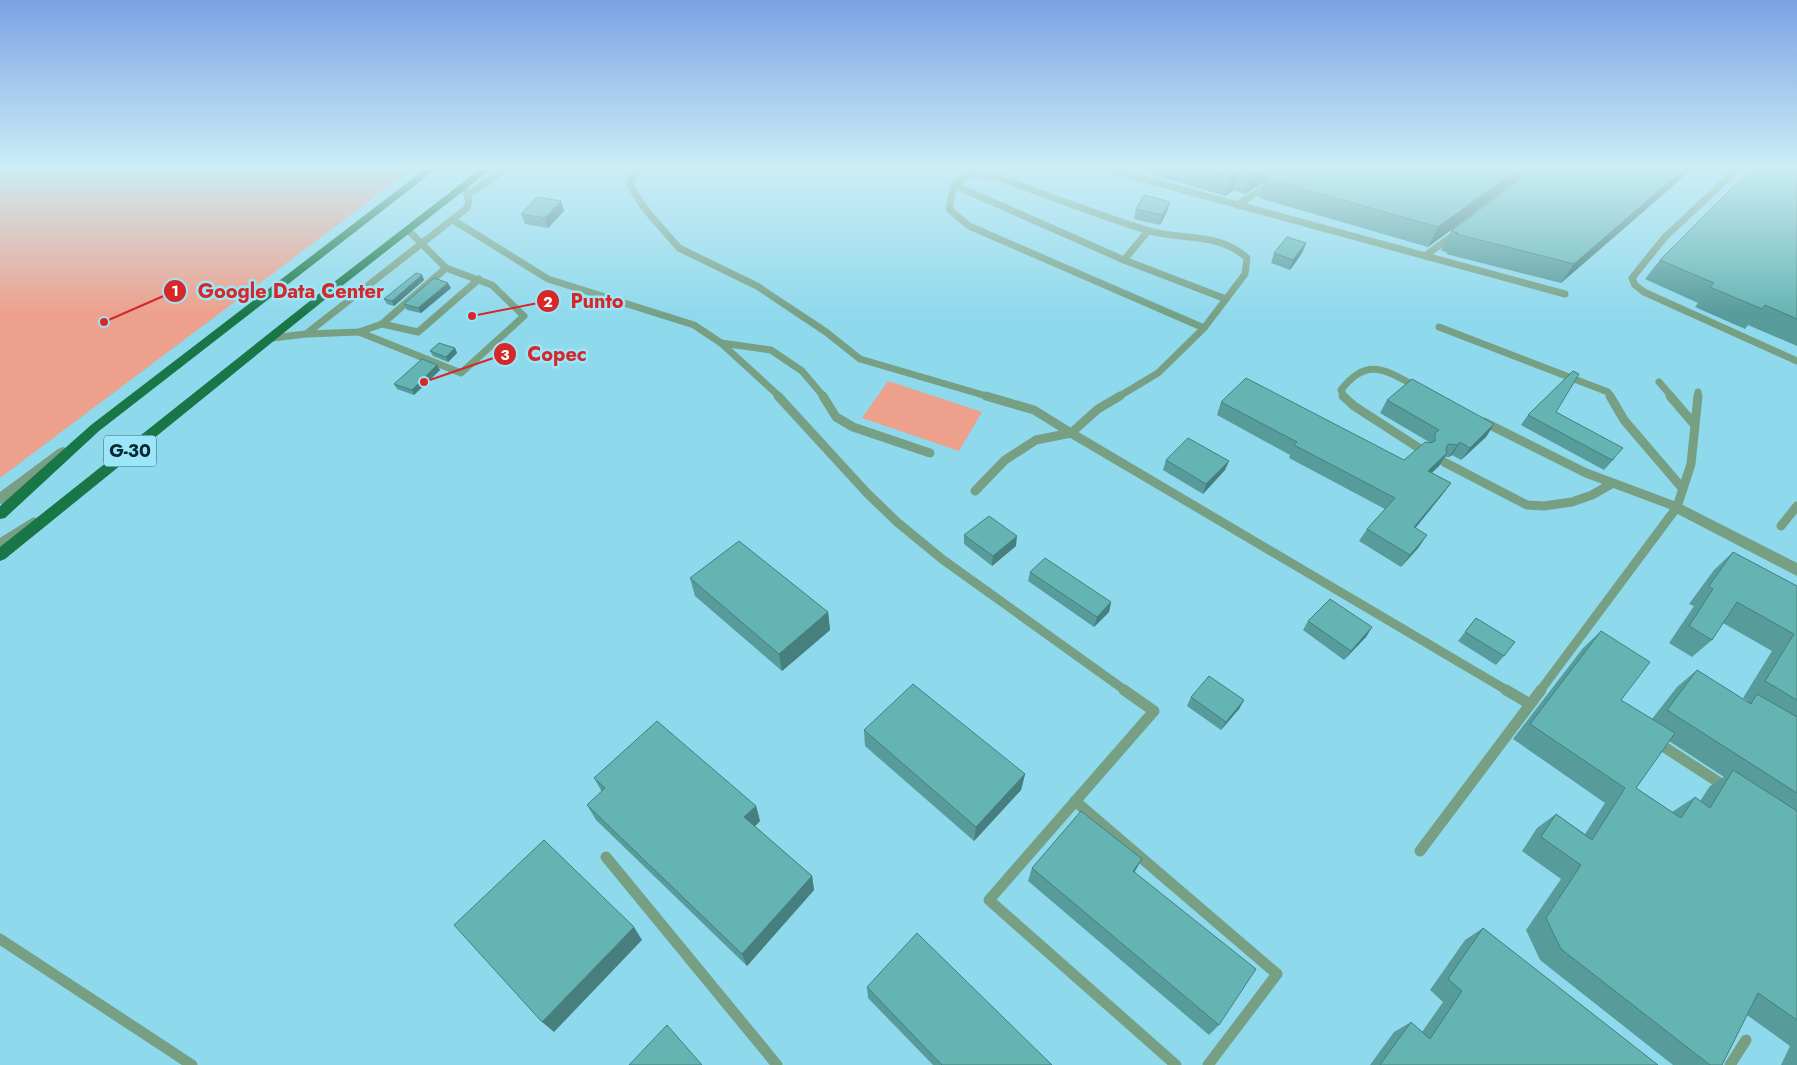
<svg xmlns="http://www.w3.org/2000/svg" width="1797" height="1065" font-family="Jost,sans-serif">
	<rect width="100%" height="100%" fill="#8fd9ec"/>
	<g fill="#eda08c">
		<polygon points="0,166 416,166 0,478"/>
		<polygon points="888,381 982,412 959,451 862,418"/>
	</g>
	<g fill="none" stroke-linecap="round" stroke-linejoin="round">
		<g stroke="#769f84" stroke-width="7">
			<polyline points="639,166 629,184 645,209 679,248 757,286 826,332 860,359 990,397"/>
			<polyline points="1095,166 1565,294"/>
			<polyline points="1741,166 1665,237 1632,278 1635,285 1644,292 1797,361"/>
			<path d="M970,174L994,176C1044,194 1095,214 1146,230C1180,241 1218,231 1247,258L1245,274L1204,328L969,226L949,209L954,185Z"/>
			<polyline points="954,185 1124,260 1226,299"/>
			<polyline points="467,195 510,166"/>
			<polyline points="1237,205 1270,184"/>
			<polyline points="453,220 548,279 694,325 721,343 780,397"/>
			<polyline points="1425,256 1456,233"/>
			<polyline points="1124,260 1148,231"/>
			<polyline points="382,324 418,332 479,279"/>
			<polyline points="1439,327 1608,392 1611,397"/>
			<polyline points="359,332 461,373 524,316 492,285 446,268"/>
			<polyline points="307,334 359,332 382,324 446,268 408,230"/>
			<polyline points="272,338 306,334 467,208 469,200 464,186"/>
			<polyline points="721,343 771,350 802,371 824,397"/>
			<polyline points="1659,382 1672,397"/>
			<polyline points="1118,397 1158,373 1204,328"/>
			<path d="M1344,397L1341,390C1367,356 1385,370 1417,387"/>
			<polyline points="1698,397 1698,392"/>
		</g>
		<g stroke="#769f84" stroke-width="9">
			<polyline points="778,396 867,493 897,522 942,559 1126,691"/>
			<polyline points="823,396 836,417 853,427 930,453"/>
			<polyline points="986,396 1034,410 1071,433 1098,409 1120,396"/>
			<polyline points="1343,396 1354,406 1422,450"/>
			<polyline points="1610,396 1624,420 1683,489"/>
			<polyline points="1670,396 1694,424"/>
			<polyline points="1444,462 1527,505 1544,506 1572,502 1592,495 1613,483 1586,473 1484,422"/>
			<polyline points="1613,483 1677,507"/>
			<polyline points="975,491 1005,460 1036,440 1071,433 1508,691"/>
			<polyline points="1781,526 1797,506"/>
			<polyline points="0,543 34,522"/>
			<polyline points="1540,691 1677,507 1691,464 1698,396"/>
		</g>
		<g stroke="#769f84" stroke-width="11">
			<polyline points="1124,690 1154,711 989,900 1176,1065"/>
			<polyline points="1506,690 1530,704"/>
			<polyline points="1655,741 1726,787"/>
			<polyline points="1075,801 1277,974 1208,1065"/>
			<polyline points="1420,851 1541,690"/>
			<polyline points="606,857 777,1065"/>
			<polyline points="0,939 192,1065"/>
			<polyline points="1730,1065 1746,1040"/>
		</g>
		<g fill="#769f84" fill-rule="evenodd">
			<polygon points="63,447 68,449 69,452 68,455 5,503 0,504 0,492 58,449"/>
			<polygon points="1677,502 1797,563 1797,576 1672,511 1670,507 1672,503"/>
		</g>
		<g fill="#197647" fill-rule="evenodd">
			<polygon points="429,166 440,166 99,431 5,518 0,519 0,506 91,425"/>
			<polygon points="484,166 495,166 333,293 5,559 0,561 0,547 325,289"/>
		</g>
	</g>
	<g fill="#579b9b" fill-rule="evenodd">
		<polygon points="1125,166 1538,166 1428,247 1259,198 1264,182 1245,194 1234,190 1225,196"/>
		<polygon points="1696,166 1561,283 1446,254 1447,252 1441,251 1451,231"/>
		<polygon points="1797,166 1797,346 1748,325 1745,329 1695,307 1698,303 1645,279 1660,260"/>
		<polygon points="561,201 564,211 548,228 525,224 521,214"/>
		<polygon points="1136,209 1167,212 1160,225 1134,219"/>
		<polygon points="1306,243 1302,253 1290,270 1271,263 1274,253"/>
		<polygon points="422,275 424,280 394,306 387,304 384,299"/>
		<polygon points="451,288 421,313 407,310 404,304"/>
		<polygon points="455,348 457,353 448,362 433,356 430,351"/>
		<polygon points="440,370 414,395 397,389 394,384"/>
		<polygon points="1387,400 1494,424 1486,437 1461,460 1452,455 1449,457 1445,457 1439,466 1432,473 1451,483 1442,495 1415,528 1419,547 1401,567 1359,541 1367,529 1385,509 1289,458 1290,455 1217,415 1221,402 1404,460 1429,442 1380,413"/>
		<polygon points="1556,412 1615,458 1604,470 1521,425 1528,415"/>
		<polygon points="1166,460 1225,470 1203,494 1163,470"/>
		<polygon points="964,535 1016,546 992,566 964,544"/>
		<path d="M1733,552L1797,586V1065H1781L1790,1046L1747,1015L1722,1065H1673L1540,960L1526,930L1561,879L1522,851L1537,828L1556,814L1585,834L1605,803L1513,739L1583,648L1601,631L1621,700L1652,719L1677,687L1697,670L1747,702L1748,701L1743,698L1772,651L1723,623L1712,640L1692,657L1669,643L1694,606L1689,604L1714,570ZM1669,741L1724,777L1710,786L1700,801L1695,797L1672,812L1636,788Z"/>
		<polygon points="1030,572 1111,602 1109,612 1094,627 1028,581"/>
		<polygon points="690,578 828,612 830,630 782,671 695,596"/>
		<polygon points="1476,618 1504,656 1496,665 1458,641"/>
		<polygon points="1308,621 1372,627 1366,637 1344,660 1303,630"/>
		<polygon points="1191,697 1244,700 1239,709 1221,730 1187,706"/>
		<polygon points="864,730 1025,774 1021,790 974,841 865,746"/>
		<polygon points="594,778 756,806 760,821 755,826 812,876 814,890 747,966 596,820 587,805 602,792"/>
		<polygon points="1032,868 1135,872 1219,1025 1209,1035 1028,881"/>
		<polygon points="1483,928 1658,1065 1370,1065 1394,1032 1411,1022 1422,1032 1443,1002 1430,990 1465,940"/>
		<polygon points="867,987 1052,1065 933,1065 868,998"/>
	</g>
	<g fill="#477e7e">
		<polygon points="1265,166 1291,166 1265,178 1264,182 1245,194 1251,174"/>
		<polygon points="1522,166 1538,166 1428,247 1438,227"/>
		<polygon points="1687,166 1696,166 1561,283 1574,264"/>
		<polygon points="1239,171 1234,190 1225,196 1230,176"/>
		<polygon points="561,201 564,211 548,228 545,218"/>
		<polygon points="1170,202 1167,212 1160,225 1162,215"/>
		<polygon points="1306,243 1302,253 1290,270 1293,260"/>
		<polygon points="422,275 424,280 394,306 392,301"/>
		<polygon points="448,283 451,288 421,313 418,308"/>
		<polygon points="455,348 457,353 448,362 446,357"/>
		<polygon points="437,365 440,370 414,395 412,390"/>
		<polygon points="1494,424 1486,437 1461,460 1470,448"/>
		<polygon points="1460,442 1452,455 1449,457 1457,445"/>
		<polygon points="1447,453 1439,466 1420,483 1428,471"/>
		<polygon points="1229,461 1225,470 1203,494 1206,484"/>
		<polygon points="1451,483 1442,495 1406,540 1414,527"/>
		<polygon points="1427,535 1419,547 1401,567 1410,555"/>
		<polygon points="1017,536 1016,546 992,566 993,556"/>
		<polygon points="1111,602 1109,612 1094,627 1097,617"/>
		<polygon points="828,612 830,630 782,671 779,654"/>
		<polygon points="1372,627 1366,637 1344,660 1351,651"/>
		<polygon points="1244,700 1239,709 1221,730 1226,722"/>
		<polygon points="1025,774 1021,790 974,841 976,827"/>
		<polygon points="756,806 760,821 749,832 744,817"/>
		<polygon points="1142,859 1134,873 1133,871"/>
		<polygon points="812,876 814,890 747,966 742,954"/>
		<polygon points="634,927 642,940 554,1032 542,1022"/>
	</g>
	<g fill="#65b4b4" stroke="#477e7e">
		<polygon points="1195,166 1265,166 1251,174 1239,171 1230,176"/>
		<polygon points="1286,166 1522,166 1438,227 1265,178"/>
		<polygon points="1540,166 1687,166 1574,264 1456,234 1458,233 1451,231"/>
		<polygon points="1754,166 1797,166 1797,319 1765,305 1762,309 1710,287 1714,283 1660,260"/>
		<polygon points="1144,195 1170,202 1162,215 1136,209"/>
		<polygon points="537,197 561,201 545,218 521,214"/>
		<polygon points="1287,237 1306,243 1293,260 1274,253"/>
		<polygon points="416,273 422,275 392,301 384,299"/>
		<polygon points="434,278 448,283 418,308 404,304"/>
		<polygon points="439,343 455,348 446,357 430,351"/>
		<polygon points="422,359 437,365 412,390 394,384"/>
		<polygon points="1573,371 1579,374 1556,412 1623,448 1612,460 1528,415"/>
		<polygon points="1246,378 1404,460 1425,442 1430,443 1435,441 1435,433 1439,430 1387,400 1412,379 1494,424 1470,448 1460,442 1457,445 1448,444 1446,449 1447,453 1428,471 1451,483 1414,527 1427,535 1410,555 1367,529 1395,498 1294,445 1297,442 1221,402"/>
		<polygon points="1188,438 1229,461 1206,484 1166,460"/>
		<polygon points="989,516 1017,536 993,556 964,535"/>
		<polygon points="739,541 828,612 779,654 690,578"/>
		<polygon points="1733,552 1797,586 1797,700 1765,681 1794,634 1737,602 1712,640 1689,626 1713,589 1709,586"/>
		<polygon points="1045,558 1111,602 1097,617 1030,572"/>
		<polygon points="1330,599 1372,627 1351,651 1308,621"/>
		<polygon points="1476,618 1515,642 1504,656 1465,632"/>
		<polygon points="1601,631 1650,662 1621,700 1675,733 1636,788 1681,818 1695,797 1710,808 1733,770 1797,811 1797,1020 1758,993 1722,1065 1710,1065 1561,949 1546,918 1581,865 1541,837 1556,814 1592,840 1625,788 1530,724"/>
		<polygon points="1697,670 1751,704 1757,694 1797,717 1797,793 1667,710"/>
		<polygon points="1209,676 1244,700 1226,722 1191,697"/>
		<polygon points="913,684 1025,774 976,827 864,730"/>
		<polygon points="657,721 756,806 744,817 812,876 742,954 587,805 605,788 594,778"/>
		<polygon points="1081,811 1142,859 1133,871 1256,969 1219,1025 1032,868"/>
		<polygon points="544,840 634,927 542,1022 454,925"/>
		<polygon points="1483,928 1658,1065 1380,1065 1411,1022 1430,1039 1462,991 1448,979"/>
		<polygon points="917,933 1052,1065 942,1065 867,987"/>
		<polygon points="667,1025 702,1065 629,1065"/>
	</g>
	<linearGradient id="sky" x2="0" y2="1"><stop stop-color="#7ba2e4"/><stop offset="0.53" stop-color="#cdeef6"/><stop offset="1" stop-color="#cdeef6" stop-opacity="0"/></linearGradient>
	<rect width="1797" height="315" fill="url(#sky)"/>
	<g text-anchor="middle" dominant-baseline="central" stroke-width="5" stroke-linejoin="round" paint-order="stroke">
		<rect fill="#9ce6f9" stroke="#35626d" stroke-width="1" x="104" y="435.5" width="52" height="31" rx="4"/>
		<g font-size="18" font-weight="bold" fill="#092931">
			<text x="130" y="451">G-30</text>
		</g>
	</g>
	<path fill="none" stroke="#d62828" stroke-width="2" d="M104 322L175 291M472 316L548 301M424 382L505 354"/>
	<g fill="#d62828" stroke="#9ce6f9" stroke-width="2">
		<circle cx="104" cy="322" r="5"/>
		<circle cx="472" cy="316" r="5"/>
		<circle cx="424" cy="382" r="5"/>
		<circle cx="175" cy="291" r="12"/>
		<circle cx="548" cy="301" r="12"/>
		<circle cx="505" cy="354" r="12"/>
	</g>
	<g font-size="15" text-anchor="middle" font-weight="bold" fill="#fff">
		<text x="175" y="296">1</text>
		<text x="548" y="307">2</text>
		<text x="505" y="360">3</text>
	</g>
	<g font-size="20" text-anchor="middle" font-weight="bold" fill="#d62828" stroke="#9ce6f9" stroke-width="5" stroke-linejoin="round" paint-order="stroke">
		<text x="291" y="298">Google Data Center</text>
		<text x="597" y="308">Punto</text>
		<text x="557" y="361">Copec</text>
	</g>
</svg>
